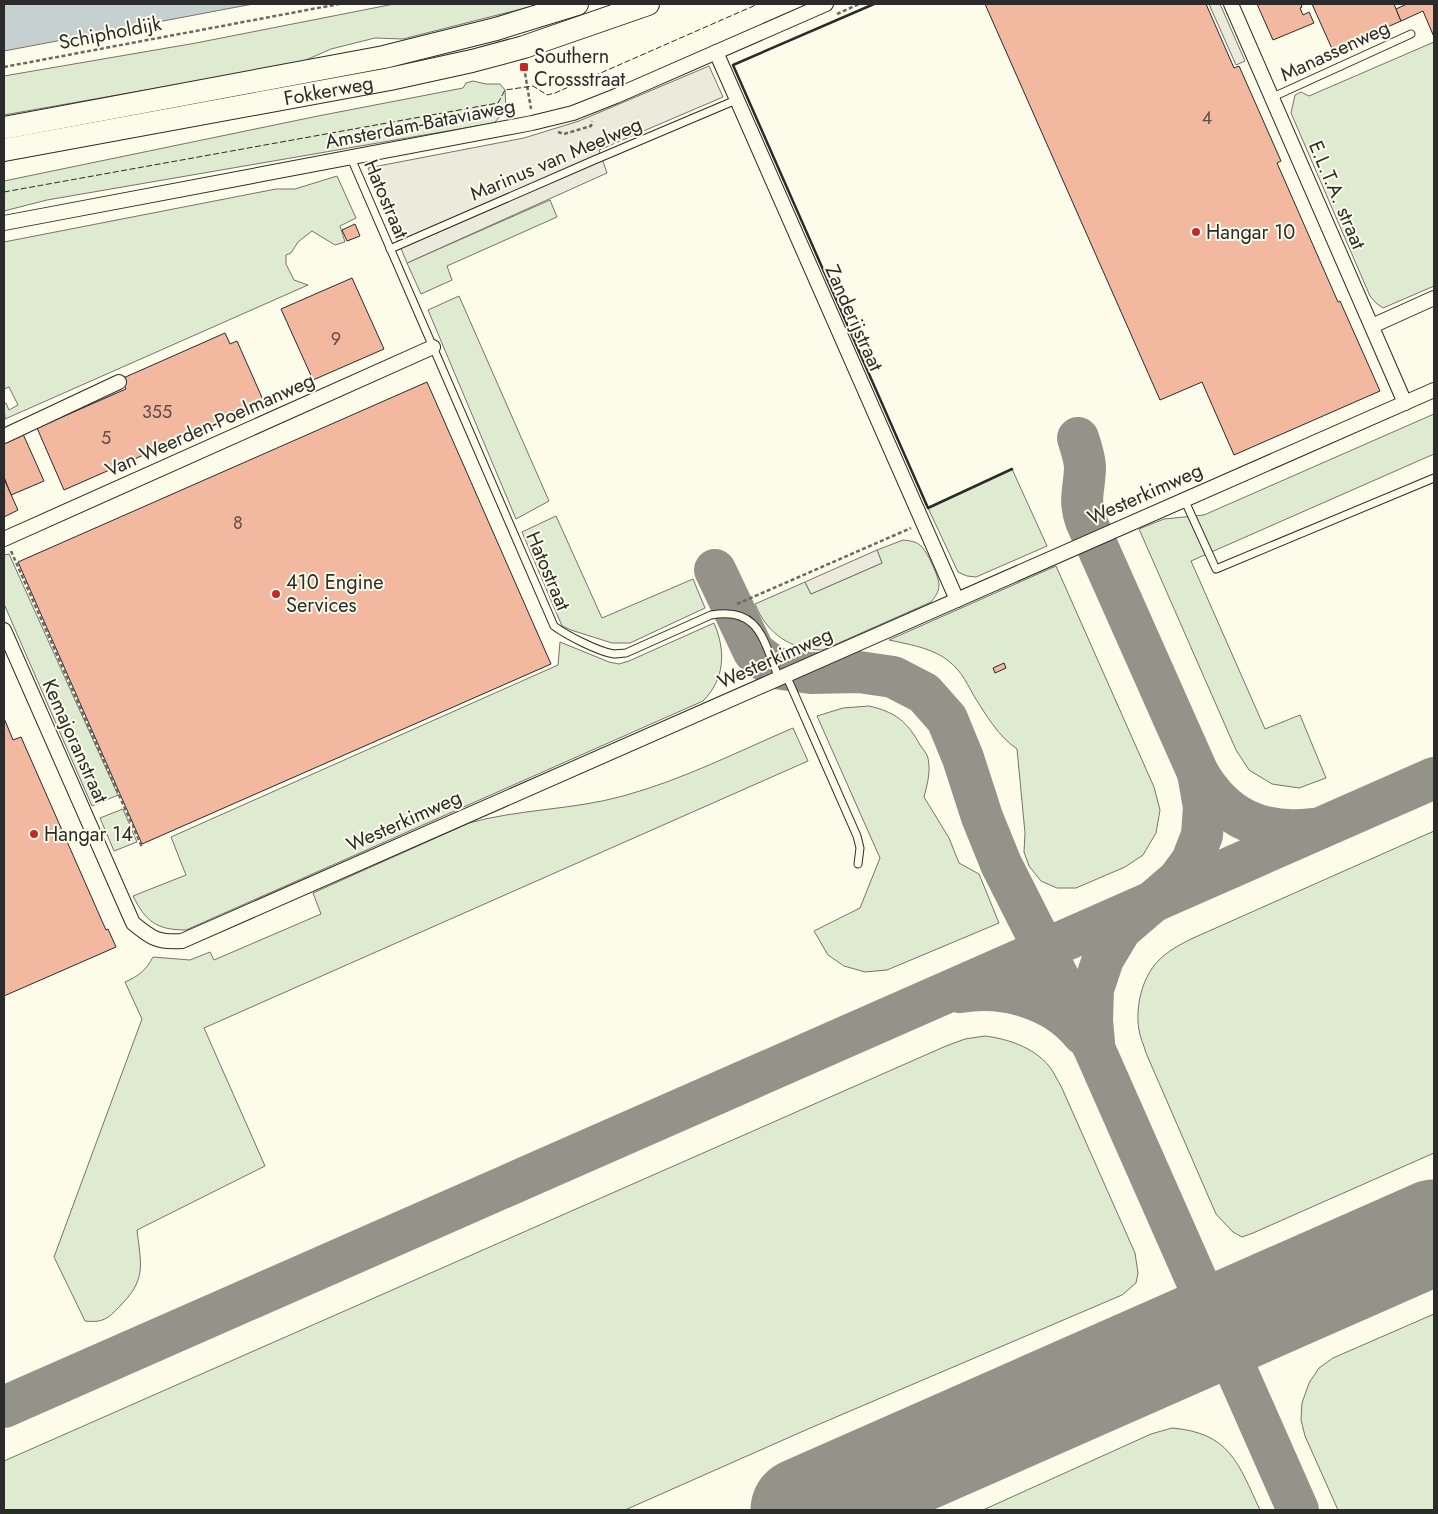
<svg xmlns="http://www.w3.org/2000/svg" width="1438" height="1514" font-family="Jost,sans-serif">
	<rect width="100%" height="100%" fill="#fdfbea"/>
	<g fill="#deebd1" stroke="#74746e">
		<polygon points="394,4 541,4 403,39 375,38 331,49 299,63 4,115 4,76 196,43"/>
		<polygon points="1434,42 1434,286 1383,308 1376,303 1370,296 1291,113 1295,95 1301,92 1309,96"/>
		<polygon points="473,81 486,84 500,84 505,90 506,110 494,123 47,200 4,211 4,181 318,116 463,88 466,83"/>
		<polygon points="337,176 356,218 340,226 345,242 335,245 312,231 298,242 291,253 286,255 286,264 294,280 308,285 5,419 4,404 6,403 9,410 18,405 9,387 4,389 4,242 276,189 295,189"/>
		<polygon points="550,200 557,217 447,266 452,280 421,294 407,263"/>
		<polygon points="459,296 549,501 516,519 428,310"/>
		<polygon points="1434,414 1434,454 1191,561 1265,729 1300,715 1326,778 1299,788 1272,784 1249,770 1236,750 1139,529 1164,519 1204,515"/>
		<polygon points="1012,469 1047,546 976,577 967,576 958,572 928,508"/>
		<polygon points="556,516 602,618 693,579 705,608 630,643 612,643 571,630 562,626 522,532"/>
		<path d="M903,540C910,541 916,541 921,546C927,551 939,577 939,585C939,592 935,597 931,602L823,650C791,650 767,634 755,604L805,582L811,594L882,563L877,550Z"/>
		<polygon points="9,554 118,795 92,806 4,604 4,555"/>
		<path d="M1056,566L1154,787L1160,810L1156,833L1143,855L1125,867L1076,888H1057L1041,881L1029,866L1024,852L1025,833L1017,749C998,736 986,715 974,696C965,680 960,668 943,657C927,647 907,644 889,640Z"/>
		<path d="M714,623C726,651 725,679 703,701L186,930C157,930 146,922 133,896L186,875L171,837L558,665L560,642L609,662L619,664L629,661Z"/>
		<path d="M869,706C895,712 907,721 920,745C923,749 927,754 928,758C931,772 927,785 924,797L949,838L959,863L979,874L999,923L887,970L865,972L844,966L828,955L814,931L860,908L880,858L817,716L843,708Z"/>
		<path d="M793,728L808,761L204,1028L265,1166L137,1230C141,1266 147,1279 119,1307C108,1319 102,1323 85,1321L54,1257L142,1019L125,982C139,976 146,970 153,957L190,960L210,952L214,960L321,914L313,893L469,823C519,809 573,810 623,796C682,780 737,752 793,728Z"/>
		<polygon points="123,809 137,842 114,851 100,818"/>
		<path d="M1434,831V1153L1253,1233L1242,1237L1233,1232L1216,1214L1146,1053C1144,1045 1140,1038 1139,1030C1135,1007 1142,978 1158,961C1168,951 1179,945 1191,939Z"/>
		<path d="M985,1036C1008,1039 1033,1047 1049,1066C1054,1072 1057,1080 1061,1086L1135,1253L1138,1273L1136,1283L1122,1295L808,1429L625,1510H4V1461L946,1046L965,1039Z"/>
		<polygon points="1434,1314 1434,1510 1338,1510 1305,1436 1301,1420 1302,1403 1309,1383 1319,1368 1333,1358"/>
		<path d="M1172,1428C1230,1433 1238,1463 1260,1510H983L1151,1434Z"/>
	</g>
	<g fill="#eceadb" stroke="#74746e">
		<polygon points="1209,4 1220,4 1245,61 1236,65"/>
		<polygon points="709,66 723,97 599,150 607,173 407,263 368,168 524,138 579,121"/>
		<polygon points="877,550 882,563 811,594 805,582"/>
	</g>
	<polygon fill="#c7d0d0" stroke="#74746e" points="4,4 253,4 4,51"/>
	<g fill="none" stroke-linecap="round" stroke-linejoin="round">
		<g stroke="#94938a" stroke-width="42">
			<path d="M1078,438C1081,447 1084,456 1085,466C1085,488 1078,499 1086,521L1198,773C1224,818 1261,835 1312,829"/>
			<polyline points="715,570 754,652 775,668 811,673 859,672 893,677 924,693 947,719 963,758 982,817 1001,864 1094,1048 1298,1510"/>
			<path d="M960,992C1004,985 1054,998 1083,1034"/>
			<polyline points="1094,1043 1092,1020 1093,989 1103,959 1121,929 1178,880 1192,861 1202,835 1204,807 1198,773"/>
			<polyline points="1142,1361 1189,1337 1202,1314 1200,1287"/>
			<path d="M1236,1369C1231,1335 1239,1325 1266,1306"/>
			<polyline points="4,1407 1434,778"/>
		</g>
		<polyline stroke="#94938a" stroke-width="105" points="803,1510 1434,1232"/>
	</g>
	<g fill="#f2b8a0" stroke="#2b2b2b">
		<polygon points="985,4 1206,4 1234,68 1239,66 1281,161 1277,163 1338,302 1340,301 1380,391 1234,455 1202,382 1160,400"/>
		<polygon points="1257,4 1302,4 1301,4 1302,7 1300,8 1303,15 1309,12 1314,23 1273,40"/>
		<polygon points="1312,4 1394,4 1401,21 1333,51"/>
		<polygon points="1407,4 1434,4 1434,37 1423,11 1401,21 1396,9"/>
		<polygon points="355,224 360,236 347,241 342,230"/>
		<polygon points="352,278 384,349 313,380 281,309"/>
		<polygon points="225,333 230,344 237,341 264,402 64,490 37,428 126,389 121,379"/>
		<polygon points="427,382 551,664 142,844 18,562"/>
		<polygon points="23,434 44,481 11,495 4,477 4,443"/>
		<polygon points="4,479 18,510 4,517"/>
		<polygon points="1004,663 1006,668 995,673 993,668"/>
		<polygon points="4,718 13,740 21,737 106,930 108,929 116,947 4,996"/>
	</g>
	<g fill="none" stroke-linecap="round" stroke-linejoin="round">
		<defs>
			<g id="service">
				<polyline points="1273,97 1411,34"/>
				<path d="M351,158L554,626C566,635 599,652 614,654C618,654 622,653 626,653L711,615C760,606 763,641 779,678"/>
				<polyline points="390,249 592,161 736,100"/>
				<polyline points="1184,499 1216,569 1434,478"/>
				<polyline points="786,675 857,836 860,848 858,864"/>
			</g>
			<g id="minor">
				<polyline points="1231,4 1405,403"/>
				<polyline points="716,52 957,600"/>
				<polyline points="4,223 532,123 573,113 616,96 826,4"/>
				<polyline points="1372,326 1434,298"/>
				<polyline points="4,436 119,382"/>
				<polyline points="4,539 433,347"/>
				<path d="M4,630L133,923C151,938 158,943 182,941L1434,390"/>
			</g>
			<g id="primary">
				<polyline points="4,128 384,57 496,29 577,4"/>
				<path id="s1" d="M4,150L390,79L472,61L524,47L648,4"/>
			</g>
		</defs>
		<use href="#service" stroke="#2b2b2b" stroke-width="9"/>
		<use href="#minor" stroke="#2b2b2b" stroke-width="16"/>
		<use href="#primary" stroke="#2b2b2b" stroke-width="24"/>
		<g stroke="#6a6964" stroke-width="2.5" stroke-dasharray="4 2.5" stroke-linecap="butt">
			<polyline points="837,14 859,4"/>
			<polyline points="4,67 339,4"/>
			<polyline points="524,67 531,109"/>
			<polyline points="558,132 564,134 591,126 592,121"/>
			<polyline points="11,551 142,847"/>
			<polyline points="737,604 911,528"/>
		</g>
		<use href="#service" stroke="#fdfbea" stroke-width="7"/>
		<use href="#minor" stroke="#fdfbea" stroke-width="14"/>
		<use href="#primary" stroke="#fdfbea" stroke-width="22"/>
		<polyline stroke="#2b2b2b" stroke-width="1" stroke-dasharray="6 2.5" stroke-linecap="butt" points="4,192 498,103 505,90 533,86 547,95 555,93 758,4"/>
		<polyline stroke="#2b2b2b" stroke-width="2.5" points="874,4 733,65 928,508 1012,469"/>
	</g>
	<g fill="#c62828" stroke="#fdfbea" stroke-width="2">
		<rect x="519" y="62" width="10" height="10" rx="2.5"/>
		<circle cx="1196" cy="232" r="5"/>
		<circle cx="276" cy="594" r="5"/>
		<circle cx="34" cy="834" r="5"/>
	</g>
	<g text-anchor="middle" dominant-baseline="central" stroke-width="4" stroke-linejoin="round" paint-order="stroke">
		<g font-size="18" fill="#5d4e48">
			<text x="1207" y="118">4</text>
			<text x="336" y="339">9</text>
			<text x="157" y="412">355</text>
			<text x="106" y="438">5</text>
			<text x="238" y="523">8</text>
		</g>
		<g font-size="20" fill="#2b2b2b" stroke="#fdfbea">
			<text transform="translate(110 33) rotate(-11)">Schipholdijk</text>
			<text transform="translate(1335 51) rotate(-25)">Manassenweg</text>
			<text stroke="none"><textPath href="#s1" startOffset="330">Fokkerweg</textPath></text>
			<text transform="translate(420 124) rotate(-11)">Amsterdam-Bataviaweg</text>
			<text transform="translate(556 159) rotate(-23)">Marinus van Meelweg</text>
			<text transform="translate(1337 195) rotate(67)">E.L.T.A. straat</text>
			<text transform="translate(386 199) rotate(67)">Hatostraat</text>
			<text transform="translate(854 318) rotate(66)">Zanderijstraat</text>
			<text transform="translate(210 425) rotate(-24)">Van Weerden-Poelmanweg</text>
			<text transform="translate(1145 494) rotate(-24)">Westerkimweg</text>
			<text transform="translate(548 571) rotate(67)">Hatostraat</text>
			<text transform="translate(775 658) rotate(-24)">Westerkimweg</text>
			<text transform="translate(75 741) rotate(66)">Kemajoranstraat</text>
			<text transform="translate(404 821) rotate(-24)">Westerkimweg</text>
		</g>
		<g font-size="20" fill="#2b2b2b" stroke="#fdfbea" text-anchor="start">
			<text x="534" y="56">Southern<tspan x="534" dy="23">Crossstraat</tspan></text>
			<text x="1206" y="232">Hangar 10</text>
			<text x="286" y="582">410 Engine<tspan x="286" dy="23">Services</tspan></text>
			<text x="44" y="834">Hangar 14</text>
		</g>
	</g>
	<rect width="1438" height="1514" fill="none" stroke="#2b2b2b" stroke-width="10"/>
</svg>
